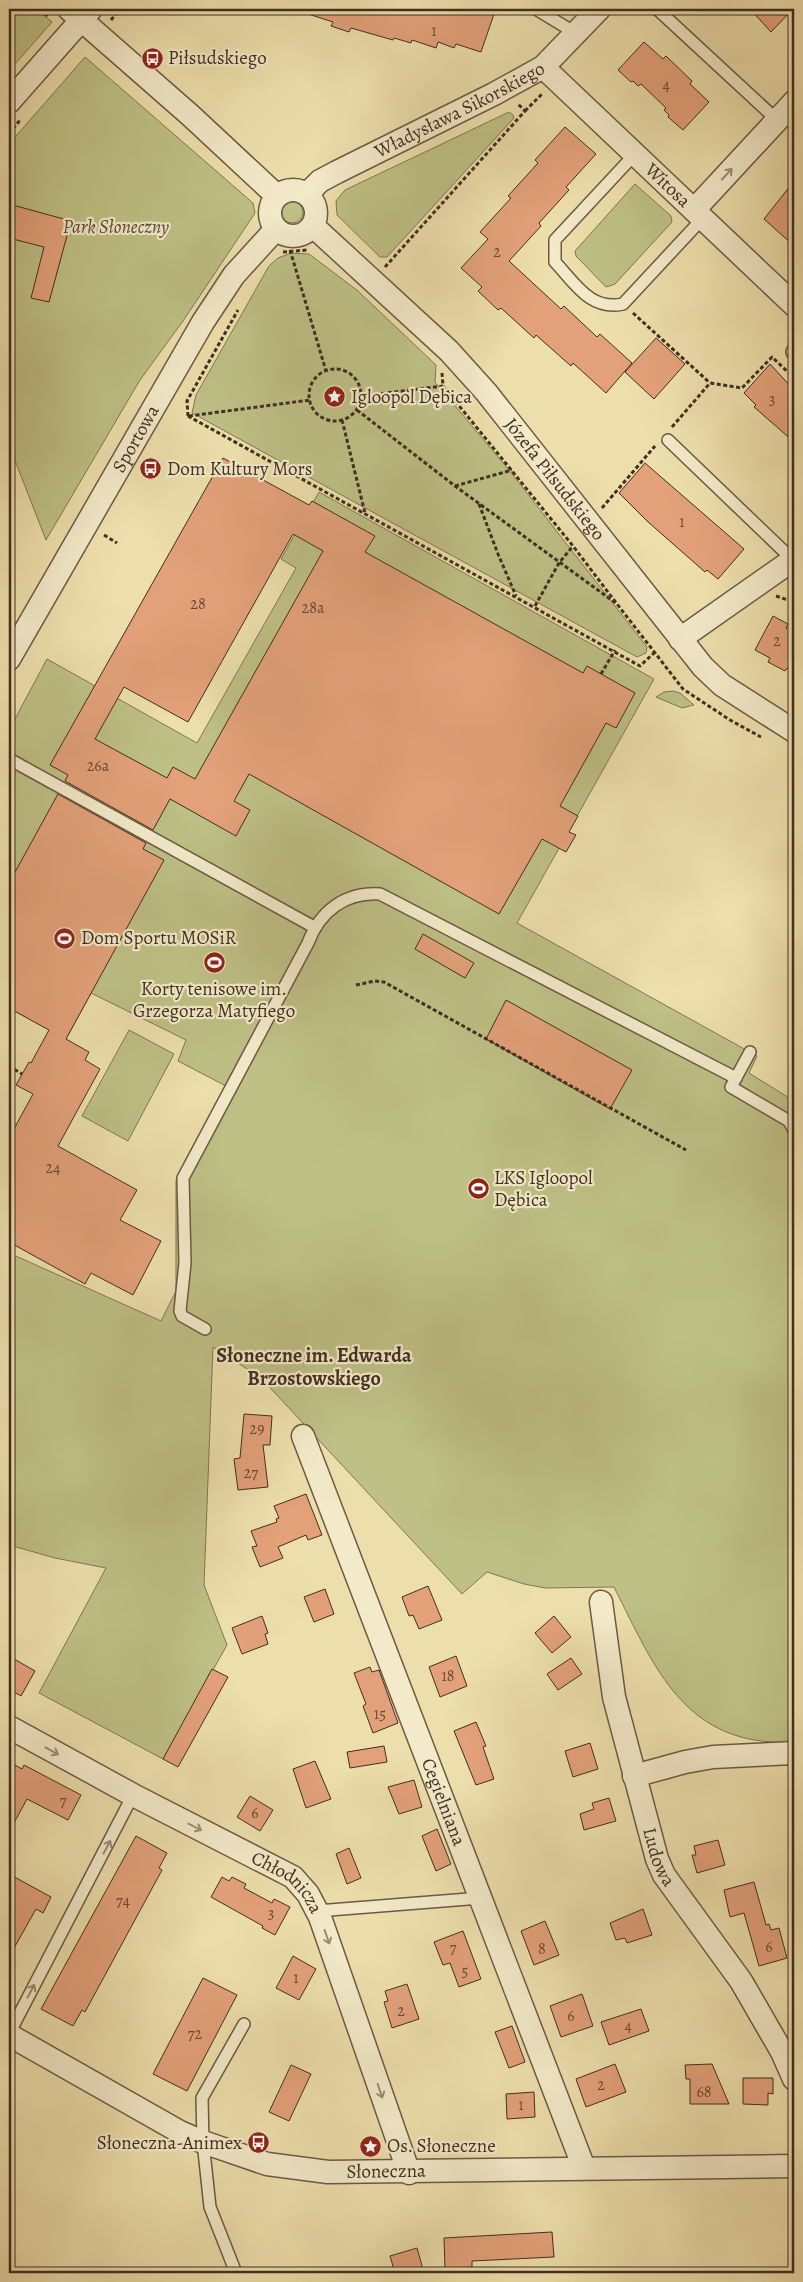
<svg xmlns="http://www.w3.org/2000/svg" width="803" height="2282" font-family="Alegreya,serif">
	<rect width="100%" height="100%" fill="#eddfac"/>
	<filter id="stains"><feTurbulence type="fractalNoise" baseFrequency=".004" numOctaves="4"/><feColorMatrix values="0 0 0 0 .2 0 0 0 0 .09 0 0 0 0 .02 0 0 0 .5 -.17"/></filter>
	<radialGradient id="worn" r=".72"><stop offset=".6" stop-color="#630" stop-opacity="0"/><stop offset="1" stop-color="#630" stop-opacity=".3"/></radialGradient>
	<g fill="#bec085" stroke="#807753">
		<polygon points="9,9 36,9 52,22 9,71"/>
		<polygon points="85,57 253,203 255,213 183,321 140,380 46,540 9,445 9,144"/>
		<polygon points="509,112 513,115 514,118 387,257 380,257 337,215 336,201 345,190"/>
		<polygon points="635,184 671,216 672,222 615,284 606,287 576,256 575,251"/>
		<circle cx="292" cy="212" r="11"/>
		<polygon points="291,253 309,254 358,291 436,365 435,382 509,470 647,647 646,653 637,657 192,413 196,395 269,266 278,258"/>
		<path d="M319,492L654,679L517,923L757,1056L749,1073L794,1101V1742C685,1748 655,1668 614,1587L545,1588L524,1584L487,1572L462,1594L261,1378L213,1347L204,1585L227,1645L163,1759L39,1693L106,1568L55,1558L9,1545V1253L161,1321L176,1291V1180L226,1086L178,1061L186,1040L91,993L66,1039L9,1008V730L47,659L197,743L296,568L281,559Z"/>
		<polygon points="673,691 680,693 694,705 682,708 656,697 664,692"/>
		<polygon points="129,1030 174,1054 128,1141 82,1116"/>
	</g>
	<g fill="#e3a17a" stroke="#412e21" fill-rule="evenodd">
		<polygon points="303,9 478,9 494,14 481,52 456,44 454,48 438,42 436,48 412,40 411,43 394,38 393,40 351,28 349,32 331,26 333,22 302,12"/>
		<polygon points="750,9 793,9 771,32"/>
		<polygon points="644,42 663,59 666,56 692,81 690,84 709,102 683,130 668,117 669,115 664,110 666,108 641,84 638,86 633,81 631,82 618,70"/>
		<polygon points="565,127 596,154 566,187 569,190 539,223 541,226 509,261 561,309 564,306 597,337 600,334 632,363 606,393 573,363 571,366 536,335 534,338 501,308 498,310 478,291 482,287 461,268 488,239 480,232 511,198 508,196 538,163 535,160"/>
		<polygon points="794,181 794,246 764,219"/>
		<polygon points="9,204 71,221 49,302 31,298 44,247 9,238"/>
		<polygon points="656,338 685,364 654,399 625,372"/>
		<polygon points="770,364 794,390 794,442 754,407 756,405 744,393"/>
		<path d="M223,458L309,505L312,501L375,536L365,552L583,673L587,666L635,693L616,728L606,723L560,806L578,816L569,832L576,835L566,852L542,839L499,914L249,774L234,801L250,810L236,836L170,799L153,830L65,781L68,775L50,765ZM293,534L323,551L195,779L173,767L167,778L95,739L124,687L188,722Z"/>
		<polygon points="645,463 744,549 718,579 707,570 705,572 647,521 619,493"/>
		<polygon points="773,616 788,624 786,628 794,632 794,672 787,668 785,671 768,662 770,658 755,650"/>
		<polygon points="58,794 146,843 143,849 164,860 66,1039 89,1052 85,1060 100,1069 58,1146 137,1190 120,1220 161,1241 133,1295 91,1273 85,1284 9,1242 9,1138 33,1094 16,1085 29,1062 31,1063 49,1030 9,1008 9,883"/>
		<polygon points="423,934 474,963 465,978 415,949"/>
		<polygon points="506,1000 632,1070 610,1109 486,1039"/>
		<polygon points="244,1414 272,1416 270,1445 263,1445 268,1487 238,1490 234,1459 240,1458"/>
		<polygon points="306,1494 322,1535 308,1540 306,1535 278,1547 283,1558 260,1567 252,1547 257,1546 251,1531 277,1522 276,1519 279,1518 274,1506"/>
		<polygon points="428,1586 442,1620 419,1629 413,1615 409,1616 402,1597"/>
		<polygon points="325,1589 334,1614 314,1622 304,1597"/>
		<polygon points="262,1616 268,1633 265,1634 268,1644 242,1654 232,1628"/>
		<polygon points="554,1616 571,1637 552,1653 535,1633"/>
		<polygon points="9,1656 35,1671 21,1696 9,1689"/>
		<polygon points="456,1656 467,1686 440,1697 429,1667"/>
		<polygon points="571,1658 582,1674 558,1690 547,1674"/>
		<polygon points="370,1667 372,1672 379,1670 398,1723 373,1733 363,1706 366,1704 354,1673"/>
		<polygon points="212,1669 228,1677 178,1767 163,1759"/>
		<polygon points="476,1722 486,1746 483,1747 494,1779 476,1785 454,1731"/>
		<polygon points="590,1743 598,1769 573,1777 565,1751"/>
		<polygon points="384,1746 387,1762 350,1768 347,1752"/>
		<polygon points="315,1761 331,1799 306,1808 293,1769"/>
		<polygon points="15,1765 22,1769 24,1765 81,1795 68,1820 27,1799 9,1832 9,1776"/>
		<polygon points="414,1780 422,1807 399,1814 388,1787"/>
		<polygon points="250,1796 273,1810 260,1831 237,1817"/>
		<polygon points="609,1798 616,1821 584,1830 580,1814 594,1809 592,1803"/>
		<polygon points="437,1829 451,1864 436,1871 422,1836"/>
		<polygon points="136,1836 167,1853 159,1868 162,1870 85,2012 82,2010 73,2026 41,2009"/>
		<polygon points="718,1840 725,1865 697,1873 692,1855 696,1855 694,1846"/>
		<polygon points="349,1848 361,1878 347,1884 336,1854"/>
		<polygon points="9,1874 51,1897 43,1913 36,1909 9,1957"/>
		<polygon points="222,1877 229,1881 232,1877 246,1884 244,1888 272,1903 274,1899 290,1907 275,1935 262,1928 263,1926 211,1897"/>
		<polygon points="754,1882 766,1925 769,1924 771,1930 779,1928 787,1958 759,1966 744,1913 730,1917 724,1890"/>
		<polygon points="643,1909 652,1935 627,1943 625,1938 616,1940 610,1923"/>
		<polygon points="545,1921 559,1955 534,1965 521,1931"/>
		<polygon points="463,1931 481,1979 459,1987 450,1963 443,1965 434,1942"/>
		<polygon points="293,1956 316,1969 299,2000 276,1988"/>
		<polygon points="203,1978 237,1995 187,2091 153,2074"/>
		<polygon points="407,1984 419,2019 392,2028 384,2002 388,2001 385,1991"/>
		<polygon points="582,1994 593,2026 561,2037 550,2006"/>
		<polygon points="641,2009 649,2031 609,2045 601,2022"/>
		<polygon points="512,2026 525,2062 509,2068 495,2032"/>
		<polygon points="615,2064 626,2092 586,2107 576,2079"/>
		<polygon points="712,2064 729,2104 690,2104 690,2079 686,2079 685,2065"/>
		<polygon points="291,2065 311,2074 289,2121 269,2112"/>
		<polygon points="743,2078 773,2078 773,2094 768,2093 768,2105 743,2104"/>
		<polygon points="534,2092 535,2117 507,2119 506,2094"/>
		<polygon points="552,2232 554,2257 472,2261 472,2267 445,2269 444,2238"/>
		<polygon points="417,2248 424,2273 395,2273 390,2256"/>
	</g>
	<g fill="none" stroke-linecap="round" stroke-linejoin="round">
		<defs>
			<g id="service">
				<polyline points="536,9 577,34"/>
				<polyline points="657,9 777,120"/>
				<path d="M635,154L555,240V262C575,283 590,311 623,304L703,218"/>
				<polyline points="794,348 792,352 794,355"/>
				<polyline points="668,440 793,560"/>
				<polyline points="9,759 314,927"/>
				<polyline points="750,1052 731,1087 789,1121 794,1130"/>
				<path d="M205,1329L182,1316L180,1311L185,1263L183,1178L308,943C320,911 345,892 380,894L736,1078"/>
				<polyline points="317,1911 481,1898"/>
				<polyline points="9,2034 133,1795"/>
				<polyline points="236,2273 210,2207 203,2142 202,2098 244,2024"/>
			</g>
			<g id="minor">
				<polyline points="69,9 190,115 277,196"/>
				<path id="s1" d="M543,67L794,305"/>
				<polyline points="9,102 91,9"/>
				<circle cx="293" cy="213" r="23"/>
				<path id="s2" d="M307,194L320,181L337,172L494,94L543,67L599,9"/>
				<polyline points="694,210 794,102"/>
				<path id="s3" d="M313,226L449,351L486,392L703,667L722,685L794,731"/>
				<polyline points="680,639 794,559"/>
				<path id="s4" d="M9,659L203,322L234,275L276,229"/>
				<path id="s5" d="M303,1436L584,2168"/>
				<path id="s6" d="M601,1602L614,1697L657,1859L664,1875L741,1981L782,2052L794,2079"/>
				<path id="s7" d="M9,1727L133,1795L293,1877L308,1894L320,1917L409,2173"/>
				<polyline points="634,1776 685,1762 713,1757 794,1753"/>
				<path id="s8" d="M9,2035L180,2132L203,2142L267,2164L328,2172L794,2166"/>
			</g>
		</defs>
		<use href="#service" stroke="#6c5a44" stroke-width="14"/>
		<use href="#minor" stroke="#6c5a44" stroke-width="25"/>
		<g stroke="#412e21" stroke-width="3" stroke-dasharray="4 2.5" stroke-linecap="butt">
			<polyline points="40,9 49,17"/>
			<polyline points="111,20 120,9"/>
			<polyline points="525,111 542,94"/>
			<polyline points="9,134 20,120"/>
			<polyline points="290,250 326,371"/>
			<polyline points="283,252 307,250"/>
			<polyline points="385,267 525,111 518,104"/>
			<polyline points="633,313 710,383"/>
			<circle cx="335" cy="395" r="26"/>
			<polyline points="442,373 443,386 573,546 617,604"/>
			<polyline points="362,396 443,386"/>
			<polyline points="357,410 455,486 617,604 683,689 730,720 761,737"/>
			<polyline points="188,416 640,666 654,653"/>
			<polyline points="188,416 187,401 238,310"/>
			<polyline points="189,416 310,400"/>
			<polyline points="342,420 365,513"/>
			<polyline points="672,427 710,383 742,388 772,357 794,378"/>
			<polyline points="455,486 512,470"/>
			<polyline points="479,504 498,554 516,596"/>
			<polyline points="602,508 655,446"/>
			<polyline points="104,535 117,543"/>
			<polyline points="776,596 794,602"/>
			<polyline points="535,606 559,563 573,546"/>
			<polyline points="601,674 615,650"/>
			<polyline points="356,985 375,981 384,982 686,1150"/>
			<polyline points="9,1066 22,1074"/>
		</g>
		<use href="#service" stroke="#f3eac9" stroke-width="11"/>
		<use href="#minor" stroke="#f3eac9" stroke-width="22"/>
	</g>
	<defs><path id="oneway-shaft" d="M-6 0H5M1.5-3L5.5 0L1.5 3" fill="none" stroke-width="1.6" stroke-linecap="round" stroke-linejoin="round" transform="scale(1.25)"/></defs>
	<g stroke="#9a8c75">
		<use href="#oneway-shaft" transform="translate(727 174) rotate(-47)"/>
		<use href="#oneway-shaft" transform="translate(52 1751) rotate(29)"/>
		<use href="#oneway-shaft" transform="translate(195 1827) rotate(27)"/>
		<use href="#oneway-shaft" transform="translate(107 1847) rotate(-62)"/>
		<use href="#oneway-shaft" transform="translate(327 1937) rotate(71)"/>
		<use href="#oneway-shaft" transform="translate(31 1991) rotate(-62)"/>
		<use href="#oneway-shaft" transform="translate(380 2091) rotate(71)"/>
	</g>
	<defs>
		<symbol id="bus-disc" viewBox="-11 -11 22 22"><circle r="9.5" fill="#8f2418" stroke="#f3eac9"/><path d="M-5-6H5V4H4V6H2V4H-2V6H-4V4H-5ZM-3.5-4V0h7V-4ZM-3.5 1.2v1.5H-2V1.2ZM2 1.2v1.5H3.5V1.2Z" fill="#fff"/></symbol>
		<symbol id="sight-disc" viewBox="-11 -11 22 22"><circle r="9.5" fill="#8f2418" stroke="#f3eac9"/><path d="M0-6L1.8-2.2L6-1.7L2.9 1.2L3.7 5.4L0 3.3L-3.7 5.4L-2.9 1.2L-6-1.7L-1.8-2.2Z" fill="#fff"/></symbol>
		<symbol id="stadium-disc" viewBox="-11 -11 22 22"><circle r="9.5" fill="#8f2418" stroke="#f3eac9"/><path d="M0-5a6.5 5 0 1 0 0 10a6.5 5 0 1 0 0-10ZM-3.5-1.8h7v3.6h-7Z" fill="#fff"/></symbol>
	</defs>
	<g fill-rule="evenodd">
		<use href="#bus-disc" x="140" y="46" width="25" height="25"/>
		<use href="#sight-disc" x="322" y="384" width="25" height="25"/>
		<use href="#bus-disc" x="138" y="456" width="25" height="25"/>
		<use href="#stadium-disc" x="52" y="926" width="25" height="25"/>
		<use href="#stadium-disc" x="202" y="950" width="25" height="25"/>
		<use href="#stadium-disc" x="466" y="1176" width="25" height="25"/>
		<use href="#bus-disc" x="246" y="2130" width="25" height="25"/>
		<use href="#sight-disc" x="358" y="2134" width="25" height="25"/>
	</g>
	<g text-anchor="middle" dominant-baseline="central" stroke-width="4.5" stroke-linejoin="round" paint-order="stroke">
		<g font-size="16" fill="#6a4b37">
			<text x="434" y="31">1</text>
			<text x="666" y="85">4</text>
			<text x="497" y="252">2</text>
			<text x="772" y="399">3</text>
			<text x="682" y="522">1</text>
			<text x="198" y="604">28</text>
			<text x="313" y="608">28a</text>
			<text x="777" y="641">2</text>
			<text x="98" y="766">26a</text>
			<text x="53" y="1168">24</text>
			<text x="257" y="1429">29</text>
			<text x="251" y="1473">27</text>
			<text x="448" y="1676">18</text>
			<text x="380" y="1714">15</text>
			<text x="63" y="1801">7</text>
			<text x="255" y="1813">6</text>
			<text x="123" y="1901">74</text>
			<text x="271" y="1913">3</text>
			<text x="769" y="1947">6</text>
			<text x="453" y="1948">7</text>
			<text x="542" y="1949">8</text>
			<text x="465" y="1971">5</text>
			<text x="296" y="1978">1</text>
			<text x="401" y="2011">2</text>
			<text x="571" y="2016">6</text>
			<text x="628" y="2026">4</text>
			<text x="195" y="2034">72</text>
			<text x="601" y="2085">2</text>
			<text x="704" y="2092">68</text>
			<text x="521" y="2105">1</text>
		</g>
		<g font-size="19" fill="#412e21" stroke="#f3eac9" text-anchor="start">
			<text x="168" y="58">Piłsudskiego</text>
			<text x="351" y="397">Igloopol Dębica</text>
			<text x="167" y="469">Dom Kultury Mors</text>
			<text x="81" y="938">Dom Sportu MOSiR</text>
			<text x="214" y="989" text-anchor="middle">Korty tenisowe im.<tspan x="214" dy="22">Grzegorza Matyfiego</tspan></text>
			<text x="494" y="1178">LKS Igloopol<tspan x="494" dy="22">Dębica</tspan></text>
			<text x="242" y="2143" text-anchor="end">Słoneczna-Animex</text>
			<text x="387" y="2146">Os. Słoneczne</text>
		</g>
		<g font-size="19" fill="#412e21" stroke="#f3eac9">
			<text stroke="none"><textPath href="#s2" startOffset="175">Władysława Sikorskiego</textPath></text>
			<text stroke="none"><textPath href="#s1" startOffset="172">Witosa</textPath></text>
			<text stroke="none"><textPath href="#s4" startOffset="254">Sportowa</textPath></text>
			<text stroke="none"><textPath href="#s3" startOffset="351">Józefa Piłsudskiego</textPath></text>
			<text stroke="none"><textPath href="#s5" startOffset="392">Cegielniana</textPath></text>
			<text stroke="none"><textPath href="#s6" startOffset="262">Ludowa</textPath></text>
			<text stroke="none"><textPath href="#s7" startOffset="320">Chłodnicza</textPath></text>
			<text stroke="none"><textPath href="#s8" startOffset="409">Słoneczna</textPath></text>
		</g>
		<g font-size="19" font-style="italic" fill="#5a4b35" stroke="#f3eac9">
			<text x="116" y="227">Park Słoneczny</text>
		</g>
		<g font-size="20" font-weight="bold" fill="#412e21" stroke="#f3eac9">
			<text x="314" y="1355">Słoneczne im. Edwarda<tspan x="314" dy="23">Brzostowskiego</tspan></text>
		</g>
	</g>
	<rect width="803" height="2282" fill="none" stroke="#eddfac" stroke-width="30"/>
	<rect x="10" y="10" width="783" height="2262" fill="none" stroke="#412e21" stroke-width="2.5"/>
	<rect x="15" y="15" width="773" height="2252" fill="none" stroke="#412e21"/>
	<rect width="100%" height="100%" filter="url(#stains)"/>
	<rect width="100%" height="100%" fill="url(#worn)"/>
</svg>
